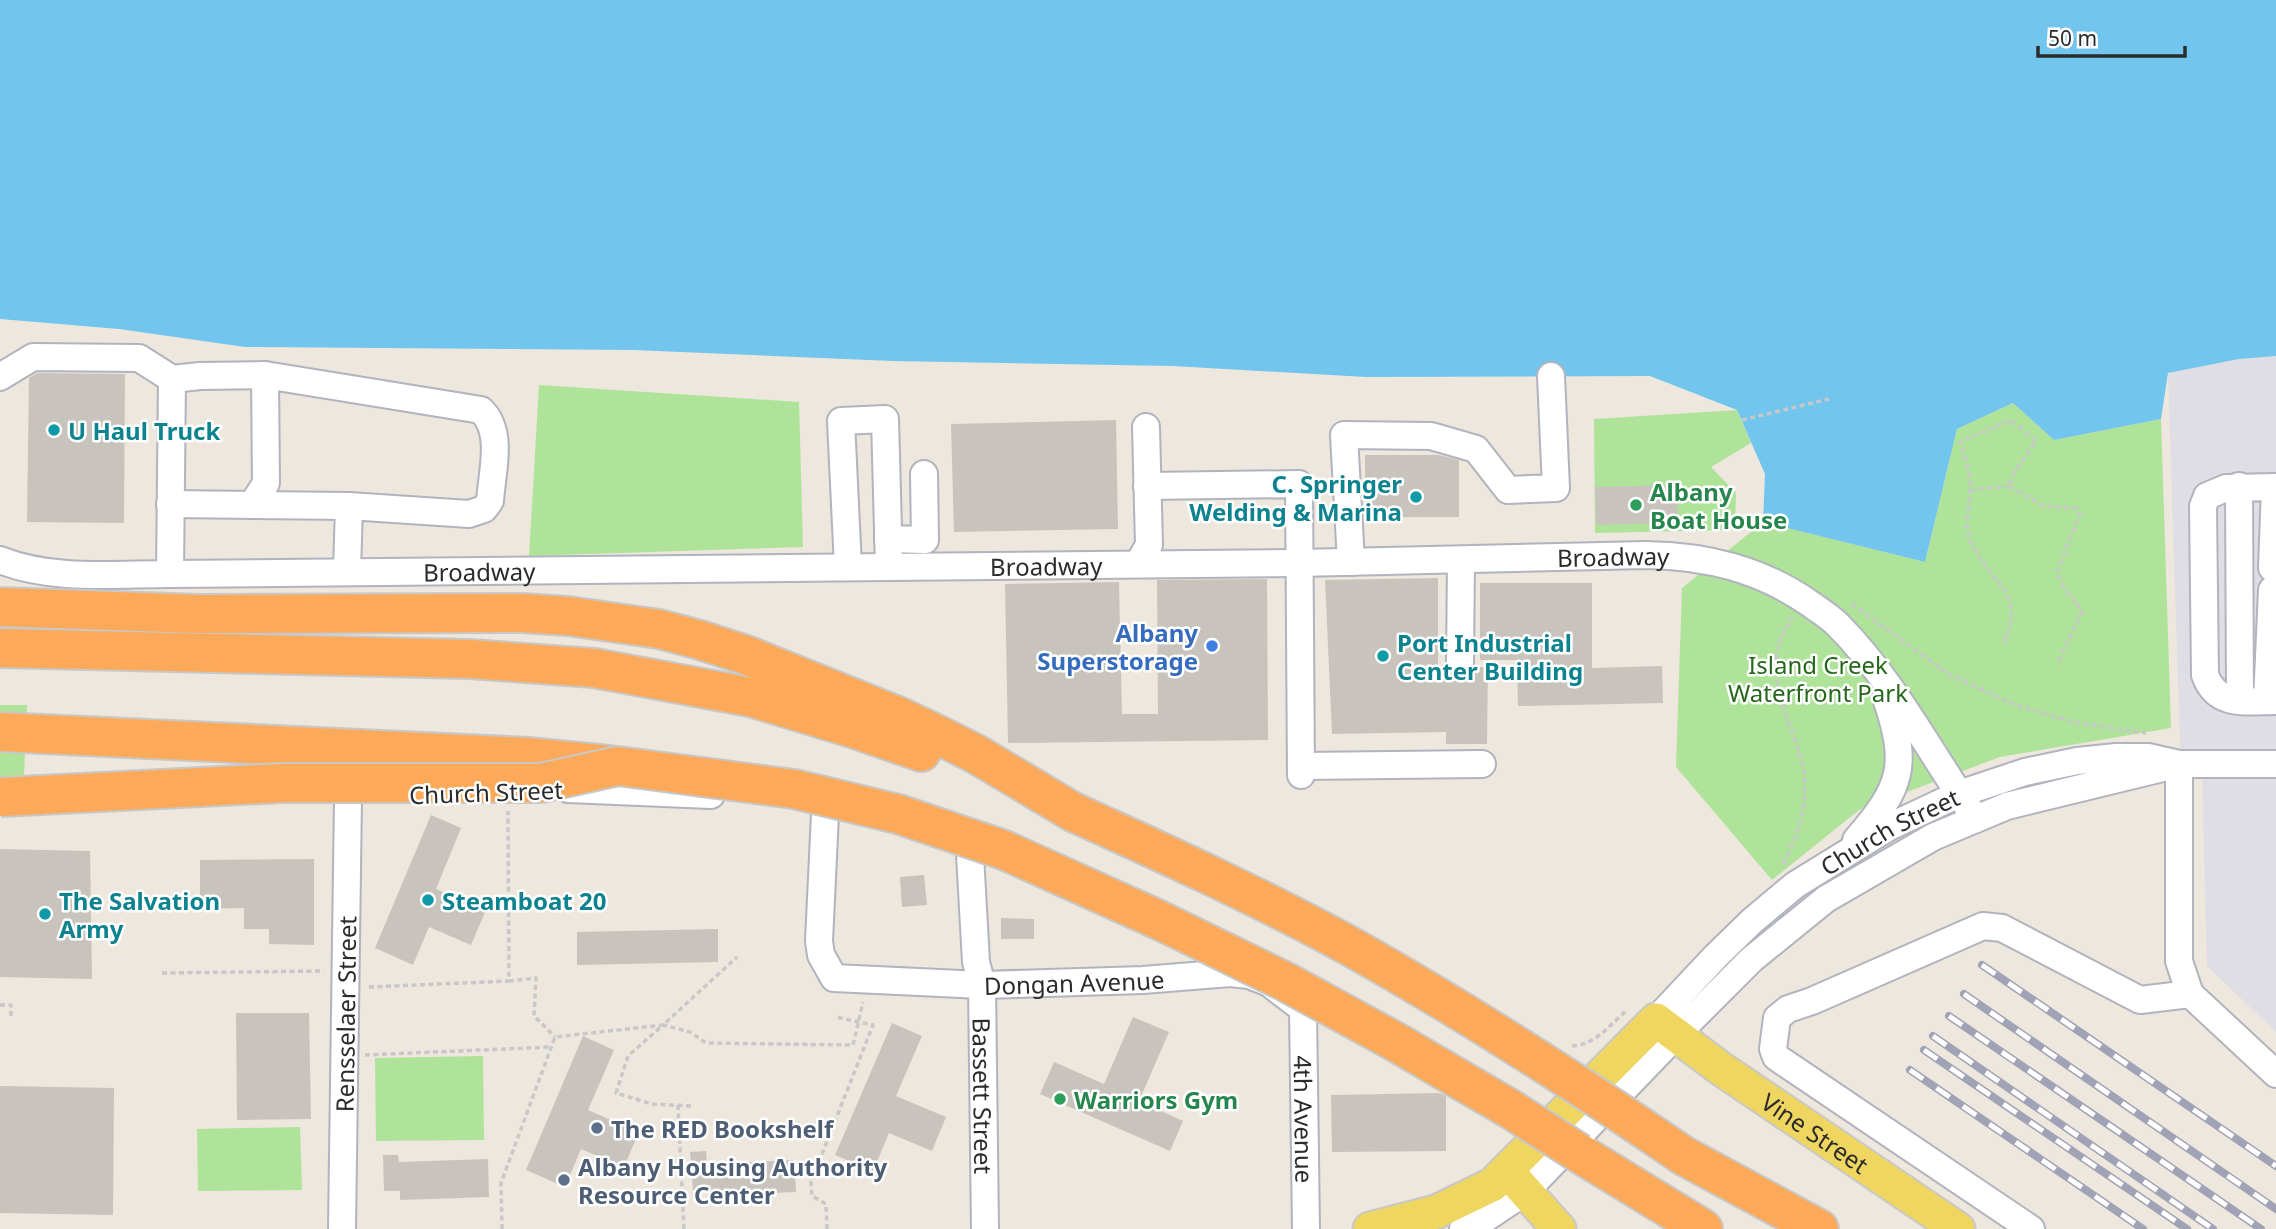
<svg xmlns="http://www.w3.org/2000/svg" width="2276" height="1229" font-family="'Noto Sans',sans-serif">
	<rect width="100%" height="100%" fill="#ede7dd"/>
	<polygon fill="#e0dee5" points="2276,356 2276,1032 2207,966 2202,776 2181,775 2168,373 2239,359"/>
	<g fill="#afe39a">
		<polygon points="539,385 799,402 803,547 529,556"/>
		<polygon points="2013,403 2054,440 2161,419 2171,728 2000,757 1859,810 1772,880 1676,767 1682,588 1763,522 1925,562 1957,429"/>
		<polygon points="1737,410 1751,443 1711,467 1736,493 1735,530 1595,533 1594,419"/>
		<polygon points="0,705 27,705 23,799 0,801"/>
		<polygon points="483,1056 484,1140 376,1141 375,1058"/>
		<polygon points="300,1127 302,1190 198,1191 197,1129"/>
	</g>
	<polygon fill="#72c5ed" points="0,0 2276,0 2276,356 2239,359 2168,373 2161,419 2054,440 2013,403 1957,429 1925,562 1763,522 1765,474 1737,410 1650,376 1366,377 1173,366 893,361 634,350 245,347 119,329 0,319"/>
	<g fill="#c8c4bd">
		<polygon points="37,373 125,374 124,523 27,522 29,378"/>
		<polygon points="1116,420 1118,529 954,532 951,424"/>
		<polygon points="1365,455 1439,455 1459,460 1459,517 1372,517 1372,478 1365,478"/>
		<polygon points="1677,485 1678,523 1596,525 1595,487"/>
		<polygon points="1438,578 1438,666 1445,667 1451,676 1461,679 1468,676 1475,667 1488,667 1487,744 1446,744 1446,732 1332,734 1325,580"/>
		<polygon points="1267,579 1268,740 1008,743 1005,584 1119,582 1122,714 1158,714 1157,580"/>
		<polygon points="1480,583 1592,583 1592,668 1662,666 1663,703 1518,706 1517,660 1480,660"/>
		<polygon points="431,815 461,828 436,889 486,910 471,945 429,927 413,965 375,948"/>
		<polygon points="0,849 90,851 92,979 0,977"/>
		<polygon points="314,859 314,945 269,944 269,929 244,929 244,908 200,909 200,860"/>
		<polygon points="924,875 927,905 902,907 900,877"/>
		<polygon points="1001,918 1034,919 1034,939 1001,939"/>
		<polygon points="718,929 718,962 577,965 577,932"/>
		<polygon points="236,1013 309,1013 311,1119 237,1120"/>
		<polygon points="1133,1017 1169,1032 1139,1101 1183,1121 1170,1151 1040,1094 1054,1062 1104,1084"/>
		<polygon points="892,1023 922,1036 896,1096 946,1117 932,1151 889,1133 873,1171 835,1155"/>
		<polygon points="583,1036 614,1050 588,1110 639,1132 624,1167 581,1149 565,1187 526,1170"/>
		<polygon points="0,1086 114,1088 113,1215 0,1213"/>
		<polygon points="1439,1093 1446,1096 1446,1151 1332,1152 1331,1095"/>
		<polygon points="706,1151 707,1164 794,1160 796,1192 709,1196 708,1189 693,1190 690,1152"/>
		<polygon points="383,1155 398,1155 399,1162 488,1159 489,1197 400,1200 400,1191 384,1191"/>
	</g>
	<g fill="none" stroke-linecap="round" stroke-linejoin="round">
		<defs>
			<g id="minor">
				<path d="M0,377L33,357L139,358L172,379L200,376L265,375L481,410C504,432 492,471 490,501L484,509L469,514L349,506L347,572"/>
				<polyline points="1147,486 1299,484 1301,775"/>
				<polyline points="2239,486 2240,700"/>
				<path d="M2276,487L2226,488L2207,496L2203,506L2205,675C2217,708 2247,701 2276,701"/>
				<polyline points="170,504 349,506"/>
				<polyline points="252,505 266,483 265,375"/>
				<polyline points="888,539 925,540 924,474"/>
				<path id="s1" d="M0,560C53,581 114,574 170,574L1299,563L1646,555C1707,556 1761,569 1812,605C1820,611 1830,617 1837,624C1893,680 1931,754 1976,819"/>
				<polyline points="1351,562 1344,435 1431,436 1476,449 1508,490 1556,488 1551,376"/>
				<polyline points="1138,564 1149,545 1146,427"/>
				<polyline points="848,567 841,421 885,419 889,567"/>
				<polyline points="2272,568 2275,487"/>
				<polyline points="170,574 172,379"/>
				<polyline points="1460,663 1461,560"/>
				<polyline points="2267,701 2272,590"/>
				<polyline points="2179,764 2179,961 2190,994 2276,1074"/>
				<polyline points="1301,766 1482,764"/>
				<polyline points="568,789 711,795"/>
				<path id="s2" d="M825,814L819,941L821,955L834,978L982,985L1143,980L1230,973L1249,975L1269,983L1303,1009L1306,1229"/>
				<path id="s3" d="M956,835L969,837L976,962L982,985L985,1229"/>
				<path d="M1856,840C1902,787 1909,766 1886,698"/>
				<path id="s4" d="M1656,1020L1716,956L1752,921L1795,885L1889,827L1959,794L2025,772L2077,761L2116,757H2148L2179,764H2276"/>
				<path id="s5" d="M342,1229L348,798"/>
				<polyline points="1463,1229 1486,1218 1526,1191 1677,1034 1752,959 1826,899 1933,837 2007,806 2179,764"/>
				<polyline points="2031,1229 1776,1057 1773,1049 1777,1018 1788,1009 1812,1001 1983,926 2002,928 2140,1000 2190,994"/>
			</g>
			<g id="major">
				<polyline points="1507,1171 1559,1229"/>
				<path id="s6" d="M1370,1229L1436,1212L1492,1185L1656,1020L1720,1068L1958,1229"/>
			</g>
			<g id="highway">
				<polyline points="0,607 199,614 522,613 568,616 659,629 700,640 746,655 900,717 938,735 976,754 1073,812"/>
				<polyline points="0,648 470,659 594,668 750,697 855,729 921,752"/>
				<polyline points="0,732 528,757 609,765"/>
				<polyline points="1579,1153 1703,1229"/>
				<polyline points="1684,1156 1819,1229"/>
			</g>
		</defs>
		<use href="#minor" stroke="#b1b3be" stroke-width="30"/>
		<use href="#major" stroke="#c8c8c8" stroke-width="37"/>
		<use href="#highway" stroke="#c8c8c8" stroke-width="42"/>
		<g stroke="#c8c8c8" stroke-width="3.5" stroke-dasharray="5 3.5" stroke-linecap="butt">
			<polyline points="1742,420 1829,399"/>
			<polyline points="1970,490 2009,486"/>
			<polyline points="1852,604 1950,675 2018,706 2078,723 2146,733"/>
			<path d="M2004,642C2023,597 2001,590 1979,556C1976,550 1970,544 1969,537C1965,523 1969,509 1970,494C1971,475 1967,460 1960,442L2011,420L2036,441L2014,473L2009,486L2044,506L2076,508L2080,513L2057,572L2064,587L2082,611L2057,665"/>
			<path d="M1783,864C1799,835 1810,799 1803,766C1794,726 1768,689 1778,646C1781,636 1788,626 1792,617"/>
			<polyline points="162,973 324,971"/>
			<polyline points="509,981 536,978 534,1016 555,1037"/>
			<polyline points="369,987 509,981 508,811"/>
			<polyline points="0,1005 11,1005 11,1019"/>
			<path d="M1572,1046C1595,1045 1610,1025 1626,1011"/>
			<polyline points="365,1055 551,1047"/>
			<polyline points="678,1105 684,1229"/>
			<polyline points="691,1106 652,1104 616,1093 628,1056 663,1025 690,1032 706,1043 853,1045 863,1002"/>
			<polyline points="502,1229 501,1183 555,1037 663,1025 737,957"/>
			<polyline points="827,1229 826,1204 812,1196 811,1182 873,1025 836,1017"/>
		</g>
		<use href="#minor" stroke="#fff" stroke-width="26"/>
		<use href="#major" stroke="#efd660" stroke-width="33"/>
		<use href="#highway" stroke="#fca959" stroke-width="38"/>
		<defs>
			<g id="rail">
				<polyline points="1982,965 2276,1166"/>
				<polyline points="1964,994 2276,1209"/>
				<polyline points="1949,1016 2261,1229"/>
				<polyline points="1933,1036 2213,1229"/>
				<polyline points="1924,1050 2187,1229"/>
				<polyline points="1910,1070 2143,1229"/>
			</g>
		</defs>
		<use href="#rail" stroke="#a0a2b5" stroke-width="8"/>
		<use href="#rail" stroke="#fff" stroke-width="5" stroke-dasharray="16" stroke-linecap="butt"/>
		<defs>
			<g id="highway-bridge">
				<polyline points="0,797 283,783 541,783 618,766 794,789 898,814 1004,850 1159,920 1286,982 1394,1041 1512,1110 1579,1153"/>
				<path d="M1073,812C1168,855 1264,899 1355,949C1468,1013 1577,1083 1684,1156"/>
			</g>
		</defs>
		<use href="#highway-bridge" stroke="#c8c8c8" stroke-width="42" stroke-linecap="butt"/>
		<use href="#highway-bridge" stroke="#fca959" stroke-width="38"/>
	</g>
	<g fill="#0f9aa8" stroke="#fff" stroke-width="2.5">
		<circle cx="54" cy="430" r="7"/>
		<circle cx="1416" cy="497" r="7"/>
		<circle cx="1383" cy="656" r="7"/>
		<circle cx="428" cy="900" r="7"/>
		<circle cx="45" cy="914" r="7"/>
	</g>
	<g fill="#2e9e5b" stroke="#fff" stroke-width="2.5">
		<circle cx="1636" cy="505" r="7"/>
		<circle cx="1060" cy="1099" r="7"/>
	</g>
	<circle fill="#3f7fe0" stroke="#fff" stroke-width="2.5" cx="1212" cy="646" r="7"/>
	<g fill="#5c6f8a" stroke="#fff" stroke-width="2.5">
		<circle cx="597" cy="1128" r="7"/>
		<circle cx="564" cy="1180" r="7"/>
	</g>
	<g text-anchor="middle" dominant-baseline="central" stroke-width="5" stroke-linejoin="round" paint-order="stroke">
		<g font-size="24" font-weight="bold" fill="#0d838f" stroke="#fff" text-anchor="start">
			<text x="68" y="430">U Haul Truck</text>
			<text x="1402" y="483" text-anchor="end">C. Springer<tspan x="1402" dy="28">Welding &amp; Marina</tspan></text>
			<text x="1397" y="642">Port Industrial<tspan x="1397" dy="28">Center Building</tspan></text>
			<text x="59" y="900">The Salvation<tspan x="59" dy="28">Army</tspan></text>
			<text x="442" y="900">Steamboat 20</text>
		</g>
		<g font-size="24" font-weight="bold" fill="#27864d" stroke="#fff" text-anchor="start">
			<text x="1650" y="491">Albany<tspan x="1650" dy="28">Boat House</tspan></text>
			<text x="1074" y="1099">Warriors Gym</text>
		</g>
		<g font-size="24" fill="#2b2b2b" stroke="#fff">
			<text stroke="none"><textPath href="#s1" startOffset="1615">Broadway</textPath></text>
			<text stroke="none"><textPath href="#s1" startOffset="1048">Broadway</textPath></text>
			<text stroke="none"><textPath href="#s1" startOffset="481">Broadway</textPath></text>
			<text transform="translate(486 792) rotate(-2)">Church Street</text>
			<text stroke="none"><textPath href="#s4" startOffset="303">Church Street</textPath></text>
			<text stroke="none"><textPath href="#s2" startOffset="408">Dongan Avenue</textPath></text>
			<text stroke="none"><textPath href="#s5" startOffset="215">Rensselaer Street</textPath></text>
			<text stroke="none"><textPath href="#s3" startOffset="273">Bassett Street</textPath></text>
			<text stroke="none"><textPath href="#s2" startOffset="758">4th Avenue</textPath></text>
			<text stroke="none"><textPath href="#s6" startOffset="558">Vine Street</textPath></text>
		</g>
		<g font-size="24" font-weight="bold" fill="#366cbe" stroke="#fff" text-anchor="end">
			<text x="1198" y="632">Albany<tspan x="1198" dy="28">Superstorage</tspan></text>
		</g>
		<g font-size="24" fill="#26681b" stroke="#fff">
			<text x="1818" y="664">Island Creek<tspan x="1818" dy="28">Waterfront Park</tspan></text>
		</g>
		<g font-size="24" font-weight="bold" fill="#4e5e75" stroke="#fff" text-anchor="start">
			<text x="611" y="1128">The RED Bookshelf</text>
			<text x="578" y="1166">Albany Housing Authority<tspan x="578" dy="28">Resource Center</tspan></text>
		</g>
	</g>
	<path d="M2038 46v10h147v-10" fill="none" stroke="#2b2b2b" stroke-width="3.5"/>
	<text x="2048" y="46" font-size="21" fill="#2b2b2b" stroke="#ffffff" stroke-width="5" paint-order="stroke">50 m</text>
</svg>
